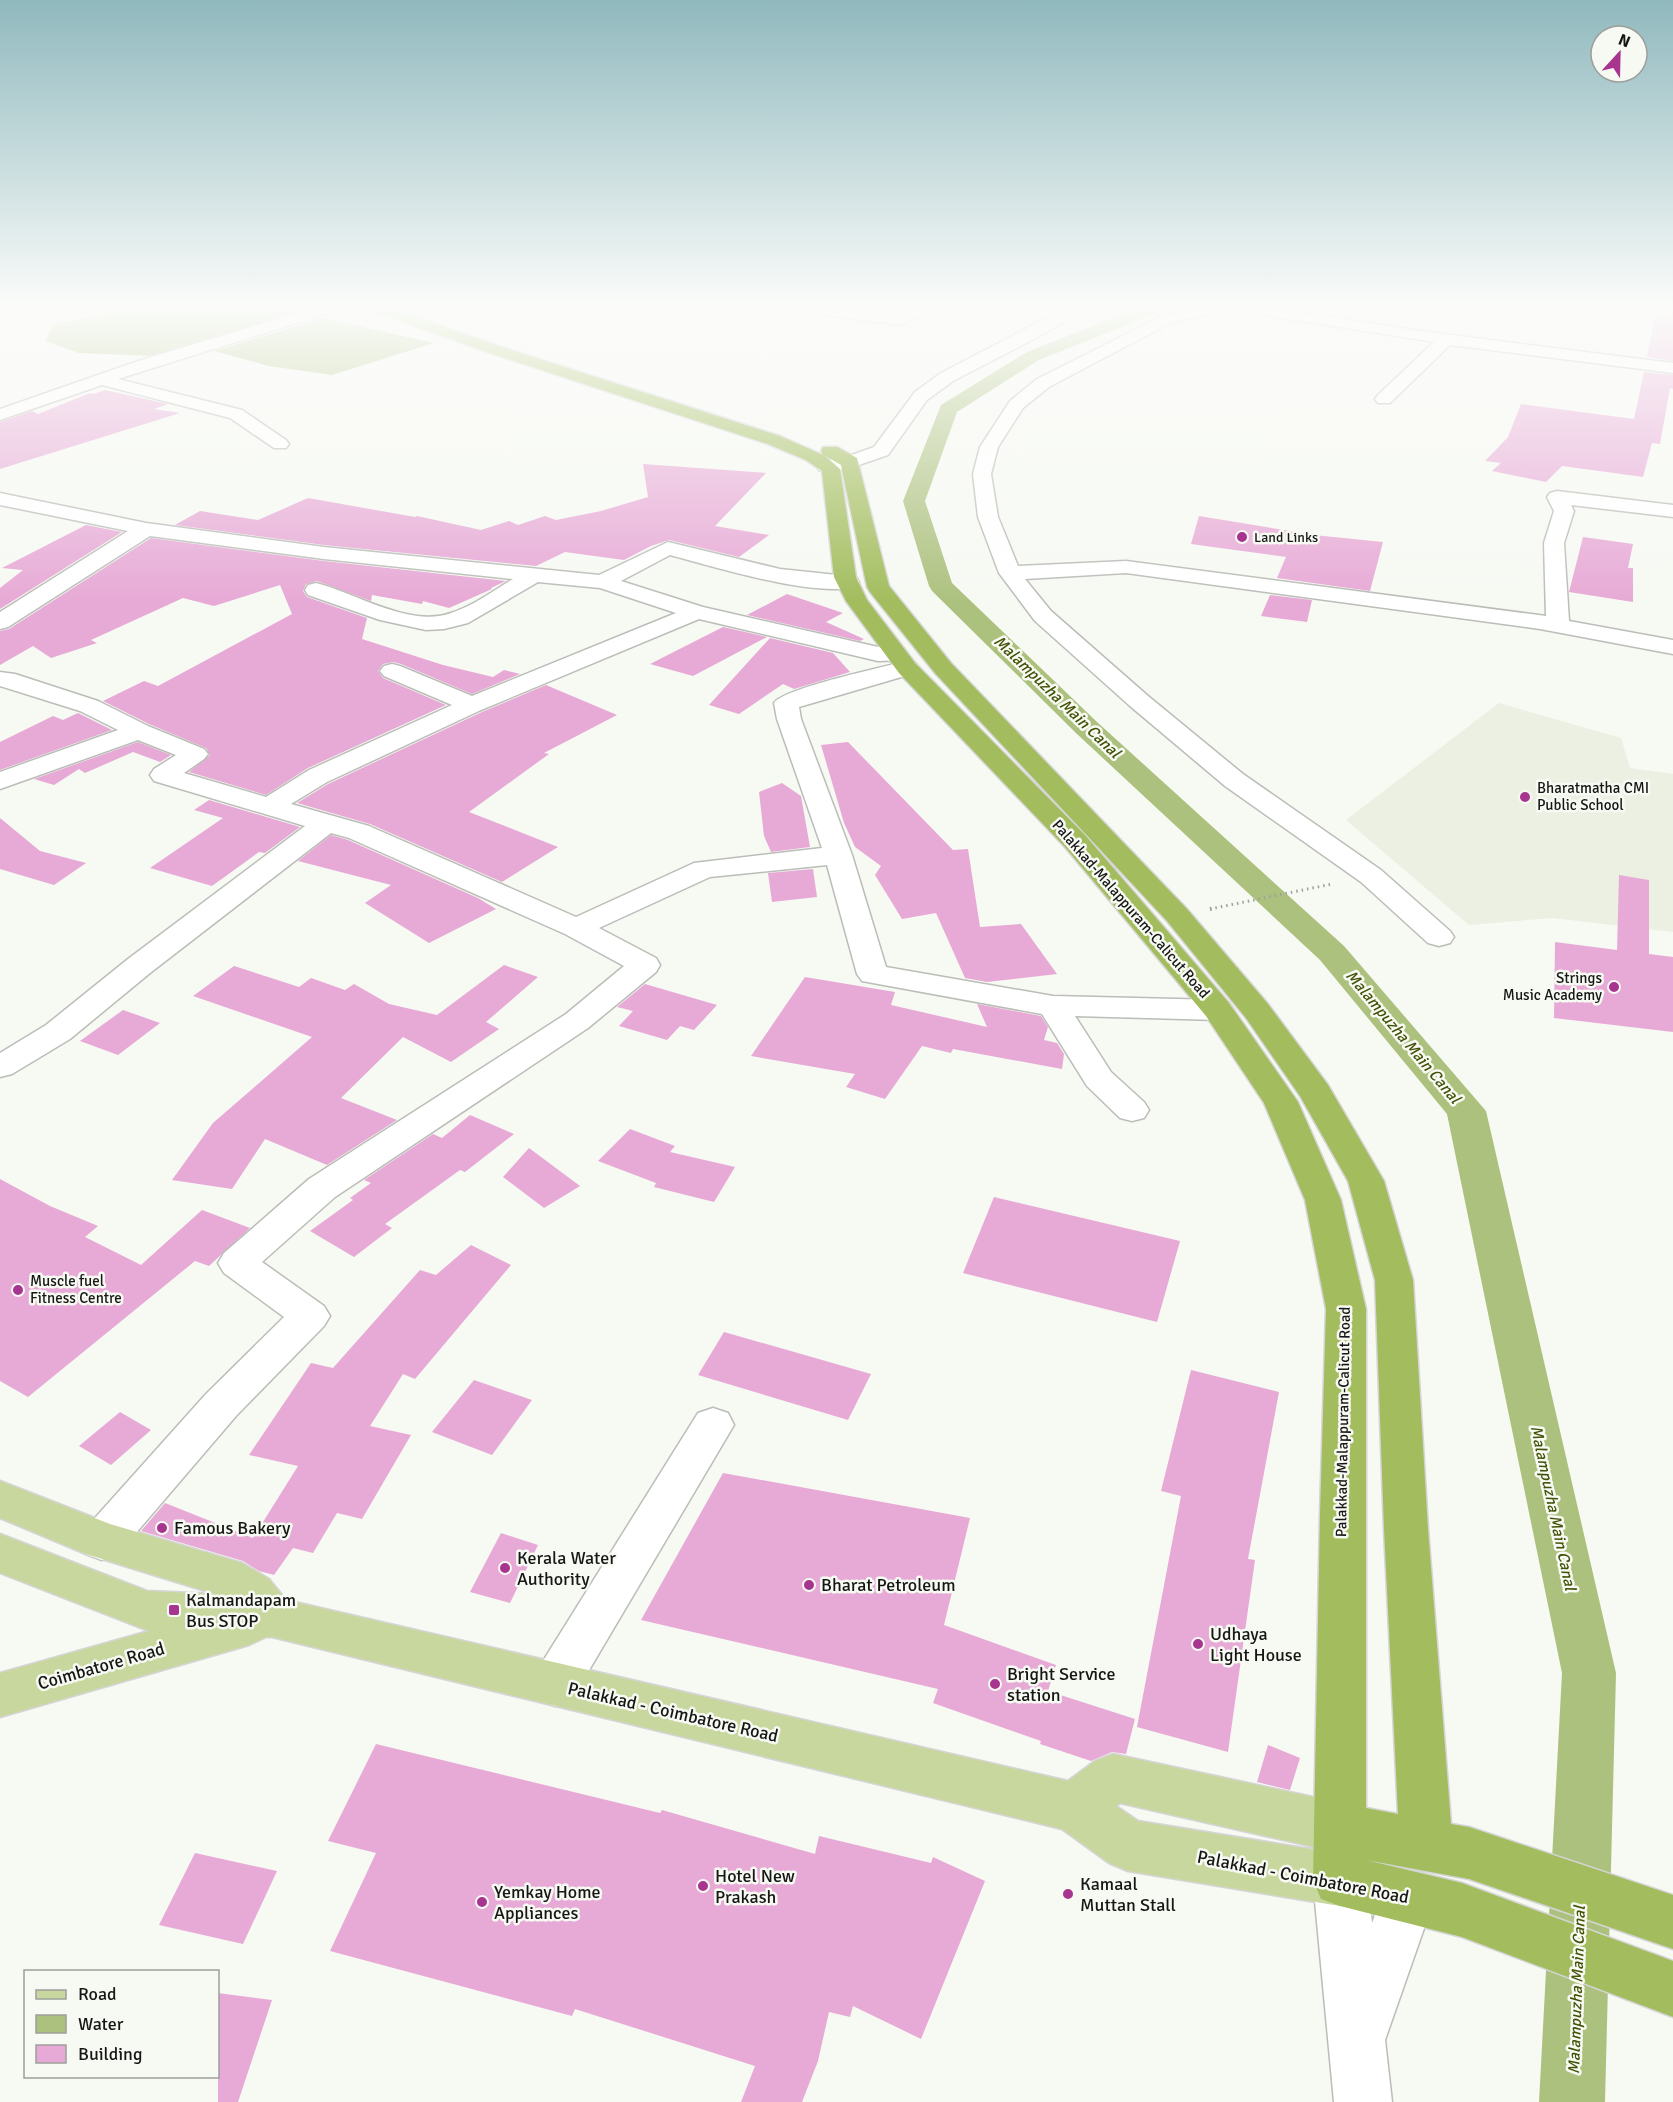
<svg xmlns="http://www.w3.org/2000/svg" width="1673" height="2102" font-family="Signika,sans-serif">
	<rect width="100%" height="100%" fill="#f7f9f3"/>
	<polygon fill="#ecf0e3" points="1499,703 1621,738 1630,768 1673,774 1673,932 1552,918 1469,925 1346,820"/>
	<g fill="#adc17f">
		<polygon points="146,307 322,307 152,356 79,353 45,341 53,324"/>
		<polygon points="323,318 434,343 332,375 269,366 214,351"/>
	</g>
	<g fill="none" stroke-linecap="round" stroke-linejoin="round">
		<polygon fill="#adc17f" fill-rule="evenodd" points="1141,307 1164,307 1162,311 1039,360 957,412 925,501 952,583 1097,722 1344,946 1486,1111 1616,1673 1605,2102 1539,2102 1562,1673 1447,1114 1320,960 1077,734 932,591 929,586 903,501 941,405 1027,352"/>
	</g>
	<g fill="#e7aad6">
		<polygon points="1657,307 1673,307 1673,361 1647,357"/>
		<polygon points="1644,372 1673,375 1673,389 1670,388 1660,444 1652,443 1643,477 1562,466 1546,482 1492,471 1501,463 1485,461 1508,437 1521,404 1634,419"/>
		<polygon points="105,390 168,404 154,409 180,413 0,469 0,422 32,411 38,414 90,393 94,394"/>
		<polygon points="643,464 766,473 715,526 769,535 739,557 669,540 651,546 624,560 565,552 536,566 324,545 175,525 200,511 258,520 308,498 415,517 417,516 481,530 509,521 518,525 545,516 556,520 601,511 648,497"/>
		<polygon points="1199,516 1314,535 1383,542 1370,591 1277,578 1286,557 1191,544"/>
		<polygon points="86,525 122,532 0,609 0,588 23,570 2,568"/>
		<polygon points="1583,537 1633,544 1628,568 1633,568 1633,602 1569,592"/>
		<polygon points="151,538 324,561 506,581 491,588 492,589 449,608 423,601 422,604 372,595 371,601 317,581 306,584 303,591 307,597 367,618 362,639 443,665 493,677 504,670 520,674 472,694 401,664 393,662 383,664 378,671 383,678 446,705 308,768 266,795 189,772 210,755 206,748 149,724 103,701 144,681 158,686 292,614 280,585 214,606 183,598 91,640 97,643 51,658 33,646 0,665 0,631 9,629"/>
		<polygon points="787,594 843,613 826,622 864,639 860,641 747,615"/>
		<polygon points="1270,595 1312,600 1307,622 1261,616"/>
		<polygon points="723,627 767,637 693,676 650,664"/>
		<polygon points="770,638 833,653 850,672 794,689 783,684 739,714 709,705"/>
		<polygon points="546,685 617,715 544,753 549,754 469,812 558,847 502,882 370,824 297,803 328,784 482,712"/>
		<polygon points="78,713 112,730 0,770 0,742 53,716 63,720"/>
		<polygon points="138,742 171,755 160,762 133,752 85,773 79,769 54,785 34,779"/>
		<polygon points="848,742 953,850 968,849 980,927 1021,924 1057,974 987,982 965,978 936,913 902,919 875,875 881,866 855,847 844,823 821,745"/>
		<polygon points="782,783 801,796 810,847 771,852 764,836 759,792"/>
		<polygon points="209,800 300,827 265,853 259,852 212,886 150,868 223,818 194,810"/>
		<polygon points="0,818 40,851 86,863 54,885 0,869"/>
		<polygon points="331,835 348,840 478,898 496,909 429,943 365,903 391,885 298,861"/>
		<polygon points="813,869 817,897 772,902 768,873"/>
		<polygon points="1619,875 1649,880 1649,954 1673,957 1673,1032 1554,1018 1555,942 1617,950"/>
		<polygon points="504,965 538,977 486,1022 499,1029 451,1062 403,1037 341,1098 397,1120 327,1165 265,1139 232,1189 172,1180 213,1123 312,1037 193,996 234,966 299,987 311,978 345,990 354,984 389,1004 437,1015"/>
		<polygon points="805,977 895,992 891,1005 987,1027 977,1004 1041,1016 1048,1027 1044,1040 1057,1043 1064,1054 1062,1069 953,1049 951,1053 922,1046 885,1099 846,1087 855,1074 751,1056"/>
		<polygon points="645,984 717,1005 694,1030 680,1026 667,1040 619,1026 633,1011 617,1007"/>
		<polygon points="123,1010 160,1023 118,1055 80,1041"/>
		<polygon points="470,1115 514,1134 465,1172 460,1170 385,1224 392,1228 354,1257 310,1231 353,1200 350,1198 371,1183 364,1180 433,1134 442,1138"/>
		<polygon points="630,1129 675,1146 670,1152 735,1167 714,1202 654,1187 656,1183 598,1161"/>
		<polygon points="529,1148 580,1186 544,1208 503,1177"/>
		<polygon points="0,1179 50,1206 98,1226 85,1237 141,1265 202,1210 250,1228 209,1266 195,1261 28,1397 0,1381"/>
		<polygon points="994,1197 1180,1241 1157,1322 963,1273"/>
		<polygon points="471,1245 511,1265 415,1379 403,1374 370,1426 411,1435 362,1519 337,1513 313,1553 293,1548 274,1575 259,1571 243,1561 141,1531 165,1503 253,1538 298,1466 249,1455 311,1363 333,1368 420,1270 436,1275"/>
		<polygon points="724,1332 871,1374 848,1420 698,1375"/>
		<polygon points="1191,1370 1279,1392 1248,1559 1255,1560 1228,1752 1137,1727 1181,1496 1161,1491"/>
		<polygon points="474,1380 532,1400 492,1455 432,1432"/>
		<polygon points="120,1412 151,1430 111,1465 79,1446"/>
		<polygon points="723,1473 970,1518 944,1625 1056,1665 1048,1691 1135,1719 1126,1754 1112,1752 1091,1761 1040,1744 1041,1741 933,1703 938,1689 641,1620"/>
		<polygon points="501,1533 538,1545 510,1603 470,1592"/>
		<polygon points="376,1744 660,1813 662,1810 815,1854 819,1836 931,1863 933,1857 985,1881 921,2039 853,2006 850,2017 829,2012 818,2061 802,2102 741,2102 755,2066 575,2009 572,2016 330,1951 376,1853 328,1841"/>
		<polygon points="1268,1745 1300,1758 1290,1790 1257,1782"/>
		<polygon points="195,1853 277,1871 243,1944 159,1925"/>
		<polygon points="218,1993 272,2000 238,2102 218,2102"/>
	</g>
	<g fill="none" stroke-linecap="round" stroke-linejoin="round">
		<defs>
			<g id="minor">
				<polygon points="318,307 340,307 338,310 118,379 242,410 286,440 289,444 286,448 274,448 230,418 102,385 0,420 0,409 141,360"/>
				<path d="M741,307H774C767,314 748,314 741,307Z"/>
				<polygon points="789,307 831,307 899,315 916,307 935,307 933,310 901,325 796,311"/>
				<polygon points="1068,307 1088,307 1036,338 953,381 927,400 888,455 850,468 826,472 819,470 817,466 819,462 846,457 874,447 915,392 941,373"/>
				<polygon points="1200,307 1225,307 1223,310 1170,323 1049,387 1023,408 998,447 991,474 998,517 1018,566 1126,561 1546,616 1544,543 1554,511 1547,497 1550,493 1557,491 1673,505 1673,517 1571,505 1574,511 1564,543 1569,621 1673,640 1673,654 1540,629 1126,573 1025,579 1051,611 1148,696 1243,774 1381,870 1450,931 1454,937 1450,943 1439,946 1428,943 1361,882 1225,786 1130,706 1035,621 999,573 978,517 973,474 980,447 1010,401 1037,379 1160,317"/>
				<polygon points="1231,307 1266,307 1420,331 1673,363 1673,373 1450,345 1390,403 1378,403 1375,399 1378,395 1434,342 1238,311"/>
				<path d="M0,493L146,523L324,547L599,575L668,542L780,569L856,577L859,582L856,587C812,597 715,567 670,555L621,581L703,607L878,647L904,650L908,655L904,660L878,661L699,619L481,710L327,782L291,804L369,826L576,917L694,863L822,848L777,719L774,703C784,688 884,667 907,661L915,663L919,668L915,673L799,707L801,719L852,855L886,967L1053,996L1218,1000L1229,1003L1234,1010L1229,1017L1218,1020L1075,1016L1111,1072L1144,1102L1149,1110L1144,1118L1132,1121L1120,1118L1087,1086L1042,1014L862,981L857,974L827,865L710,877L599,928L656,958L660,965L656,972L588,1028L335,1197L262,1262L324,1306L330,1316L324,1326L236,1416L118,1554L102,1560L86,1554L80,1541L86,1528L206,1394L284,1317L224,1273L218,1263L224,1253L309,1179L566,1014L624,966L565,934L349,838L331,833L150,973L70,1039L12,1074L0,1077V1053L46,1025L128,959L305,826L154,781L150,775L154,769L176,755L138,740L0,789V772L118,730L80,711L0,686V672L15,674L98,701L148,726L204,749L208,754L204,759L184,773L266,797L309,770L452,705L384,676L380,671L384,666L392,664L400,666L472,696L676,613L600,588L538,582L468,623L444,629L426,630L380,620L308,595L305,590L308,585L316,583C356,593 410,628 451,613C473,606 493,591 513,579L324,559L150,536L8,627L0,629V612L128,531L0,505Z"/>
				<polygon points="713,1408 728,1413 734,1425 572,1699 555,1706 538,1699 531,1684 538,1669 698,1413"/>
				<polygon points="1340,1854 1359,1861 1367,1880 1372,1923 1389,1878 1408,1870 1427,1878 1435,1897 1385,2040 1392,2102 1334,2102 1313,1880 1321,1861"/>
			</g>
			<polygon id="major" points="0,1481 110,1524 242,1563 269,1579 286,1600 1068,1781 1095,1761 1113,1754 1341,1803 1359,1810 1367,1828 1359,1846 1341,1853 1120,1803 1116,1806 1138,1821 1340,1854 1359,1861 1367,1880 1359,1899 1340,1906 1128,1871 1109,1863 1062,1829 272,1637 266,1637 249,1645 0,1717 0,1673 149,1631 0,1573 0,1534 147,1591 215,1594 86,1554 0,1518"/>
			<path id="highway" d="M368,307H389L502,347L780,436L823,455L821,451L823,447H837L857,458L889,586L951,663L1187,909L1268,1004L1328,1085L1384,1181L1413,1280L1428,1529L1451,1824L1469,1827L1673,1895V1949L1469,1879L1366,1860L1462,1883L1673,1961V2017L1462,1937L1340,1906L1321,1899L1313,1880L1320,1515L1326,1309L1305,1200L1264,1103L1206,1016L1065,847L899,673L846,601L834,577L822,471L806,460L768,444L490,353L370,310ZM824,455L841,465L867,587L870,592L935,673L1167,921L1246,1018L1300,1096L1348,1181L1375,1280L1384,1529L1398,1814L1366,1808V1309L1341,1200L1298,1102L1229,1003L1085,835L915,663L867,600L856,577L840,469Z"/>
		</defs>
		<use href="#minor" stroke="#bbbdb8" stroke-width="3"/>
		<use href="#major" stroke="#d5d5d5" stroke-width="3"/>
		<use href="#highway" stroke="#d5d5d5" stroke-width="3"/>
		<polyline stroke="#9fa09c" stroke-width="3" stroke-dasharray="1.5 4" stroke-linecap="butt" points="1210,909 1332,884"/>
		<polyline stroke="#9fa09c" stroke-width="4" stroke-dasharray="1.5 4.5" stroke-linecap="butt" points="1210,909 1216,908"/>
		<use href="#minor" fill="#fff" fill-rule="evenodd"/>
		<use href="#major" fill="#c8d79e" fill-rule="evenodd"/>
		<use href="#highway" fill="#a3bd5e" fill-rule="evenodd"/>
	</g>
	<linearGradient id="sky" x2="0" y2="1"><stop stop-color="#90b9be"/><stop offset="0.51" stop-color="#fbfcfa"/><stop offset="1" stop-color="#fbfcfa" stop-opacity="0"/></linearGradient>
	<rect width="1673" height="601" fill="url(#sky)"/>
	<g fill="#a7348f" stroke="#f7f9f3" stroke-width="2">
		<circle cx="1242" cy="537" r="6"/>
		<circle cx="1525" cy="797" r="6"/>
		<circle cx="1614" cy="987" r="6"/>
		<circle cx="18" cy="1290" r="6"/>
		<circle cx="162" cy="1528" r="6"/>
		<circle cx="505" cy="1568" r="6"/>
		<circle cx="809" cy="1585" r="6"/>
		<rect x="168" y="1604" width="12" height="12" rx="3"/>
		<circle cx="1198" cy="1644" r="6"/>
		<circle cx="995" cy="1684" r="6"/>
		<circle cx="703" cy="1886" r="6"/>
		<circle cx="1068" cy="1894" r="6"/>
		<circle cx="482" cy="1902" r="6"/>
	</g>
	<g text-anchor="middle" dominant-baseline="central" stroke-width="5" stroke-linejoin="round" paint-order="stroke">
		<g font-size="14" fill="#161715" stroke="#f7f9f3" text-anchor="start">
			<text x="1254" y="537">Land Links</text>
		</g>
		<g font-size="15" fill="#161715" stroke="#f7f9f3" text-anchor="start">
			<text x="1537" y="788">Bharatmatha CMI<tspan x="1537" dy="17">Public School</tspan></text>
			<text x="1602" y="978" text-anchor="end">Strings<tspan x="1602" dy="17">Music Academy</tspan></text>
			<text x="30" y="1281">Muscle fuel<tspan x="30" dy="17">Fitness Centre</tspan></text>
		</g>
		<g font-size="15" fill="#161715" stroke="#f7f9f3">
			<text transform="translate(1131 909) rotate(49)">Palakkad-Malappuram-Calicut Road</text>
			<text transform="translate(1343 1422) rotate(-89)">Palakkad-Malappuram-Calicut Road</text>
		</g>
		<g font-size="16" font-style="italic" fill="#425206" stroke="#f7f9f3">
			<text transform="translate(1057 697) rotate(44)">Malampuzha Main Canal</text>
			<text transform="translate(1403 1037) rotate(50)">Malampuzha Main Canal</text>
			<text transform="translate(1553 1508) rotate(78)">Malampuzha Main Canal</text>
			<text transform="translate(1577 1990) rotate(-88)">Malampuzha Main Canal</text>
		</g>
		<g font-size="18" fill="#161715" stroke="#f7f9f3" text-anchor="start">
			<text x="174" y="1528">Famous Bakery</text>
			<text x="517" y="1558">Kerala Water<tspan x="517" dy="21">Authority</tspan></text>
			<text x="821" y="1585">Bharat Petroleum</text>
			<text x="186" y="1600">Kalmandapam<tspan x="186" dy="21">Bus STOP</tspan></text>
			<text x="1210" y="1634">Udhaya<tspan x="1210" dy="21">Light House</tspan></text>
			<text x="1007" y="1674">Bright Service<tspan x="1007" dy="21">station</tspan></text>
			<text x="715" y="1876">Hotel New<tspan x="715" dy="21">Prakash</tspan></text>
			<text x="1080" y="1884">Kamaal<tspan x="1080" dy="21">Muttan Stall</tspan></text>
			<text x="494" y="1892">Yemkay Home<tspan x="494" dy="21">Appliances</tspan></text>
		</g>
		<g font-size="18" fill="#161715" stroke="#f7f9f3">
			<text transform="translate(101 1666) rotate(-16)">Coimbatore Road</text>
			<text transform="translate(673 1712) rotate(13)">Palakkad - Coimbatore Road</text>
			<text transform="translate(1303 1877) rotate(11)">Palakkad - Coimbatore Road</text>
		</g>
	</g>
	<rect x="24" y="1970" width="195" height="108" fill="#f7f9f3" stroke="#9d9f9a" stroke-width="1.5"/>
	<rect x="36" y="1990" width="30" height="9" fill="#c8d79e" stroke="#9d9f9a" stroke-width="1.5"/>
	<text x="78" y="2000" font-size="18" fill="#161715">Road</text>
	<rect x="36" y="2015" width="30" height="18" fill="#adc17f" stroke="#9d9f9a" stroke-width="1.5"/>
	<text x="78" y="2030" font-size="18" fill="#161715">Water</text>
	<rect x="36" y="2045" width="30" height="18" fill="#e7aad6" stroke="#9d9f9a" stroke-width="1.5"/>
	<text x="78" y="2060" font-size="18" fill="#161715">Building</text>
	<g transform="translate(1619 54) rotate(22)"><circle r="28" fill="#f7f9f3" stroke="#9d9f9a" stroke-width="1.5"/>
	<path d="M0-4.5L10 22L0 15L-10 22Z" fill="#a7348f"/>
	<text y="-9" font-size="16" font-weight="bold" text-anchor="middle" fill="#161715">N</text>
	</g>
</svg>
